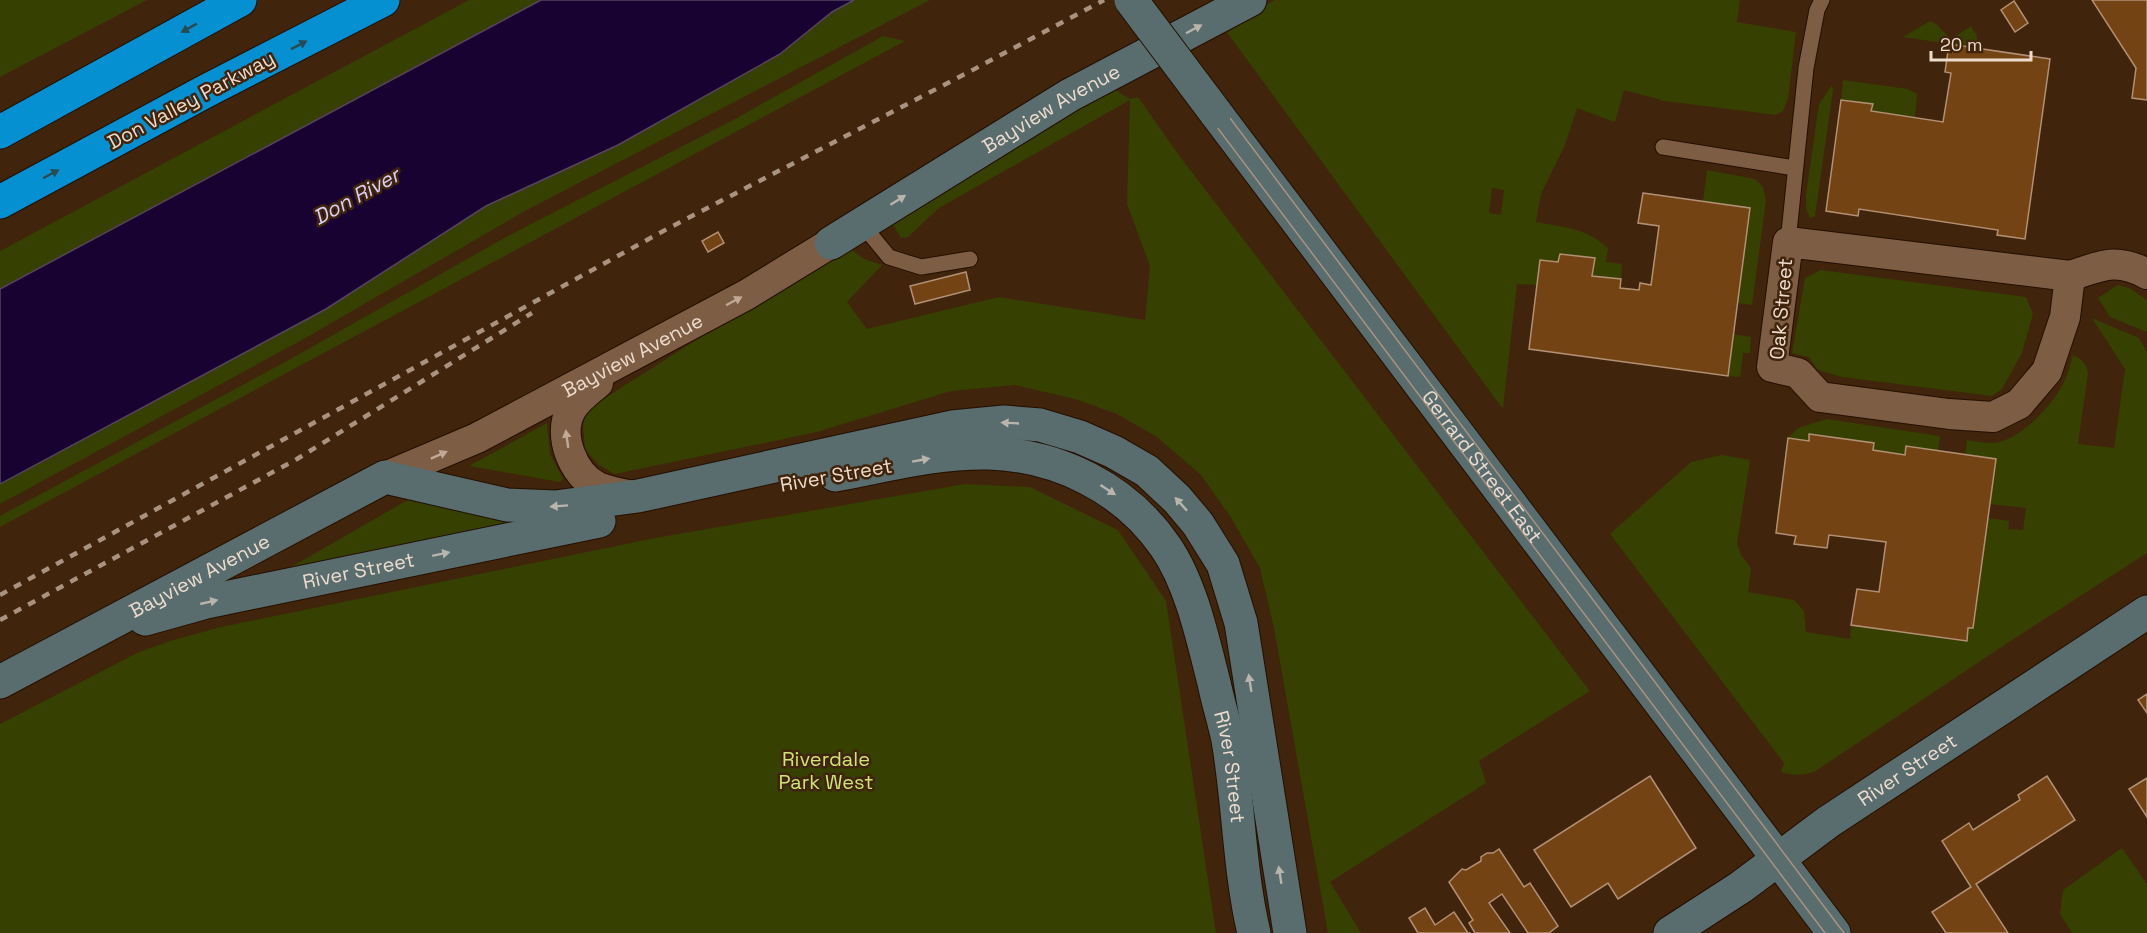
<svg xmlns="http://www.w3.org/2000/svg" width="2147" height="933" font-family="'Space Grotesk',sans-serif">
	<rect width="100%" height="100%" fill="#40240b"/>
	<g fill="#364000" fill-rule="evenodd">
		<polygon points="0,0 147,0 0,77"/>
		<polygon points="469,0 541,0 0,289 0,251"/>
		<polygon points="854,0 930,0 525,211 302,340 0,504 0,484 326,309 487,206 618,145 780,54 832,12"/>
		<path d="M1275,0H1740L1737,22L1796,32L1788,99L1783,111L1776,115L1665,101L1624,90L1615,122L1577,108L1565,145L1541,194L1536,222C1566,228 1584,227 1608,248L1606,262L1622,264L1621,279L1592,276L1594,258L1560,254L1558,262L1540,260L1537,285L1517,284L1503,409L1223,27ZM1492,188L1504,190L1501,215L1489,213Z"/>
		<polygon points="1930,21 1936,24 1951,39 1971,26 1977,36 1977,48 1903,37"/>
		<polygon points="883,36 905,41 0,527 0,516 287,361 506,237 735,119"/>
		<polygon points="1843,80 1908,89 1917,94 1915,118 1871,111 1872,104 1841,100"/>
		<polygon points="1106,84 1130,99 1138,97 1181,158 1590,691 1479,761 1486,783 1330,882 1361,933 1328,933 1274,628 1260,568 1230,516 1201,475 1157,437 1117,414 1075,399 1015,385 951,391 817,432 615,474 599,465 585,450 583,424 587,411 608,396 846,245 864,259 882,265 847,302 867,329 999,297 1145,320 1150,266 1127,204 1130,100 939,208 908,237 901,238 890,219"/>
		<polygon points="1832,85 1833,90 1815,216 1810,218 1806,209 1806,195 1819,104"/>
		<polygon points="1707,170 1755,179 1763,187 1766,201 1752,305 1737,303 1750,208 1703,201"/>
		<polygon points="1821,270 2026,297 2033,314 2022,353 2002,389 1992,396 1842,377 1818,370 1809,357 1792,353 1805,278"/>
		<polygon points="2118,285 2129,288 2147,300 2147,332 2110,317 2098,298"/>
		<path d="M2092,318L2139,338L2147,352V553L2009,642L1814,772C1803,775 1793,776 1781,772L1784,763L1610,534L1691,462L1722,455L1750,460L1737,544L1741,555L1751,568L1748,592L1794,600L1804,611L1806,632L1850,639L1851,625L1967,641L1968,628H1973L1988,518L2009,521L2008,529L2023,530L2026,508L1990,504L1965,455L1967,440C1975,441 1983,443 1991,443C2018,443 2053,405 2064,382C2068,374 2070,364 2073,355C2081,359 2087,363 2088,373L2078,444L2114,448L2125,369Z"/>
		<polygon points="1733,334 1751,337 1750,353 1743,353 1740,377 1728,376"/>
		<polygon points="1827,419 1940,436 1938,451 1905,455 1873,450 1874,443 1810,434 1809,441 1788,438 1798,428"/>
		<polygon points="547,423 550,454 563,479 560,482 469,466"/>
		<polygon points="965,484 1030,487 1118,530 1166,601 1216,933 0,933 0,724 137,653 170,641 221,627 650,539"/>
		<polygon points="413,497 538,520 284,571"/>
		<polygon points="2122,848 2147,884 2147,933 2072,933 2060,914 2063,890"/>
	</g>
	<polygon fill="#180232" stroke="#584360" stroke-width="1.5" points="541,0 854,0 832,12 780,54 618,145 486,206 326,309 0,484 0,289"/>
	<g fill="#744314" stroke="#b29075" stroke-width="1.5">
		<polygon points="2092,0 2147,0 2147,100 2132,98 2136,68"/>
		<polygon points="2014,1 2028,23 2015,32 2001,10"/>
		<polygon points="1949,44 2050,59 2025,239 1997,235 1998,230 1859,209 1858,216 1826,211 1841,100 1873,104 1871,111 1943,122 1951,73 1945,72"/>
		<polygon points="1643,193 1750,208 1728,376 1529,349 1540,260 1558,262 1560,254 1595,258 1592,276 1621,279 1620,288 1639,290 1640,283 1651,285 1659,226 1638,223"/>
		<polygon points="718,232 724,243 708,252 702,241"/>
		<polygon points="966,272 970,290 915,304 910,286"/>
		<polygon points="1809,434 1874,443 1873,450 1905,455 1906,446 1996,459 1973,628 1968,628 1967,641 1851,625 1857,589 1879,592 1886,542 1829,535 1827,548 1794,544 1796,536 1776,533 1788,438 1809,441"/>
		<polygon points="2147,694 2147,713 2138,700"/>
		<polygon points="1650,776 1696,848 1618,899 1608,883 1571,907 1534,850"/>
		<polygon points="2047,776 2075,820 1976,884 2008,933 1946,933 1932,912 1971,887 1942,841 1969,823 1973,830 2020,800 2018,795"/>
		<polygon points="2147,778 2147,817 2129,789"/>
		<polygon points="1499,849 1524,887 1530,883 1558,926 1549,933 1528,933 1502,894 1489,903 1510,933 1475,933 1469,923 1473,920 1449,882 1462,869 1466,870 1481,861 1481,857 1487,853 1493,853"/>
		<polygon points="1425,908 1435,925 1454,912 1468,933 1471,933 1418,933 1409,918"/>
	</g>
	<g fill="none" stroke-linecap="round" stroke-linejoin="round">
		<defs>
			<g id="lane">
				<polyline points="1663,147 1795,168"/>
				<polyline points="861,223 889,257 921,267 970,259"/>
				<polyline points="1788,242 1806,68 1817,10 1822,0"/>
			</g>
			<g id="street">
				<polygon points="1788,242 2070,276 2065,317 2047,371 2019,404 1993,417 1949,414 1820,397 1798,373 1772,367"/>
				<path d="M2070,276C2101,266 2116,257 2147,274"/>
				<path d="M598,383C589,391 577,399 571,410C557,435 573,475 598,487C610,492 623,494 635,496"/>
				<path id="s1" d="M385,477L477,438L746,295L831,243"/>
			</g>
			<g id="secondary">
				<path id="s2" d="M1215,112L1834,933"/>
				<path id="s3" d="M831,243L1070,95L1250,0"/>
				<path id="s4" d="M835,475C885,466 937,452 988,453C1058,455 1125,488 1165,546C1191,583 1203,640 1214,683C1218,702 1224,721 1228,740C1239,804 1239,870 1254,933"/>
				<path id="s5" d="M145,619L206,602L599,521"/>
				<path id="s6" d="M0,682L385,477L507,505L555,507L638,496L952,427L1004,422L1040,425L1080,437L1114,452L1147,471L1177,499L1198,524L1223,564L1241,623L1290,933"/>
				<path id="s7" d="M1670,933L1741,887L1828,822L2147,612"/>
			</g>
			<g id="highway">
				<polyline points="0,132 240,0"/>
				<polyline points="0,202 206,91 383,0"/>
			</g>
		</defs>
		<use href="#lane" stroke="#230f00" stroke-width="17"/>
		<use href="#street" stroke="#230f00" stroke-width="32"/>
		<use href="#secondary" stroke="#230f00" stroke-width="35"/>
		<use href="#highway" stroke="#230f00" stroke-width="35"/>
		<use href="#lane" stroke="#7d5d44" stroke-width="15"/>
		<use href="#street" stroke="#7d5d44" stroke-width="30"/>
		<use href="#secondary" stroke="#596c6e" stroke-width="33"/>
		<use href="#highway" stroke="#0490d1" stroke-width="33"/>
		<g stroke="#a99380" stroke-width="1.5">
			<polyline points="1121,0 1825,933"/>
			<polyline points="1141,0 1844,933"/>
		</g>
		<g stroke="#a99380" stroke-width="4.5" stroke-dasharray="8 8" stroke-linecap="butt">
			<polyline points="0,595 667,229 967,73 1104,0"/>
			<polyline points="0,620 297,459 532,313"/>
		</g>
		<defs>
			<polyline id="secondary-bridge" points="1131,0 1215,112"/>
		</defs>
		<use href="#secondary-bridge" stroke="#230f00" stroke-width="35" stroke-linecap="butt"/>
		<use href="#secondary-bridge" stroke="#596c6e" stroke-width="33"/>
	</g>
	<defs><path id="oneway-solid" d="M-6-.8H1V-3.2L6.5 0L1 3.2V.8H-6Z" transform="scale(1.5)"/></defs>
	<g fill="#2b4a50">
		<use href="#oneway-solid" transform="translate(189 28) rotate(151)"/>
		<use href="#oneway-solid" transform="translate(299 45) rotate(-27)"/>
		<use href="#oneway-solid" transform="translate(51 174) rotate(-28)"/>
	</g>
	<g fill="#b9b4ac">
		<use href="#oneway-solid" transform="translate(1194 29) rotate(-28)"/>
		<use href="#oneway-solid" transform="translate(898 200) rotate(-32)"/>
		<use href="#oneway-solid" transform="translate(1010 423) rotate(-177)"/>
		<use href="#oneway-solid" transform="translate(921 460) rotate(-10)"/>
		<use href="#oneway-solid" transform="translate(1108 490) rotate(33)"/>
		<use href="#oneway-solid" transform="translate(1181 504) rotate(-132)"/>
		<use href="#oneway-solid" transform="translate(559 506) rotate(176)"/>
		<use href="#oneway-solid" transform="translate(441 554) rotate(-12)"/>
		<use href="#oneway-solid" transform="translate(209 602) rotate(-13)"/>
		<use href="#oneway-solid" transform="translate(1250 683) rotate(-99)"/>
		<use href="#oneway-solid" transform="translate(1280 875) rotate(-99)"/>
	</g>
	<g fill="#c0a996">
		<use href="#oneway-solid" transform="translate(734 301) rotate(-28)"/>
		<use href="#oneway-solid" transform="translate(567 439) rotate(-98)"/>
		<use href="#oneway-solid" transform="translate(439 455) rotate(-24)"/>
	</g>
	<g text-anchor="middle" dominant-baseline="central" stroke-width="5" stroke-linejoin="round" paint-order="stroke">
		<g font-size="20" fill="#eddbcd" stroke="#40240b">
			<text transform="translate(191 100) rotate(-28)">Don Valley Parkway</text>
			<text stroke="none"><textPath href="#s3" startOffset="258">Bayview Avenue</textPath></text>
			<text transform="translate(1781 309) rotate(-85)">Oak Street</text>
			<text stroke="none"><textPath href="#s1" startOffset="276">Bayview Avenue</textPath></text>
			<text stroke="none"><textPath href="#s2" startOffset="444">Gerrard Street East</textPath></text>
			<text transform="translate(836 475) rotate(-10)">River Street</text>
			<text stroke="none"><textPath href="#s5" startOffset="219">River Street</textPath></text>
			<text stroke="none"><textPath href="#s6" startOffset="226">Bayview Avenue</textPath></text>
			<text stroke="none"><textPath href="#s4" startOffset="594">River Street</textPath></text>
			<text stroke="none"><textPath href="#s7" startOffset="288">River Street</textPath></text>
		</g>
		<g font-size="20" fill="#cde574" stroke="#40240b">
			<text x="826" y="759">Riverdale<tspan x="826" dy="23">Park West</tspan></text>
		</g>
		<g font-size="21" font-style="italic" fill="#dacdf6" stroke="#40240b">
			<text transform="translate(356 196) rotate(-29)">Don River</text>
		</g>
	</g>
	<path d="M1931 51v9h100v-9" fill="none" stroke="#eddbcd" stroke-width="3"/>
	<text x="1940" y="51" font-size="18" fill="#eddbcd" stroke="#40240b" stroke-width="4.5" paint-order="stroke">20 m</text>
</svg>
